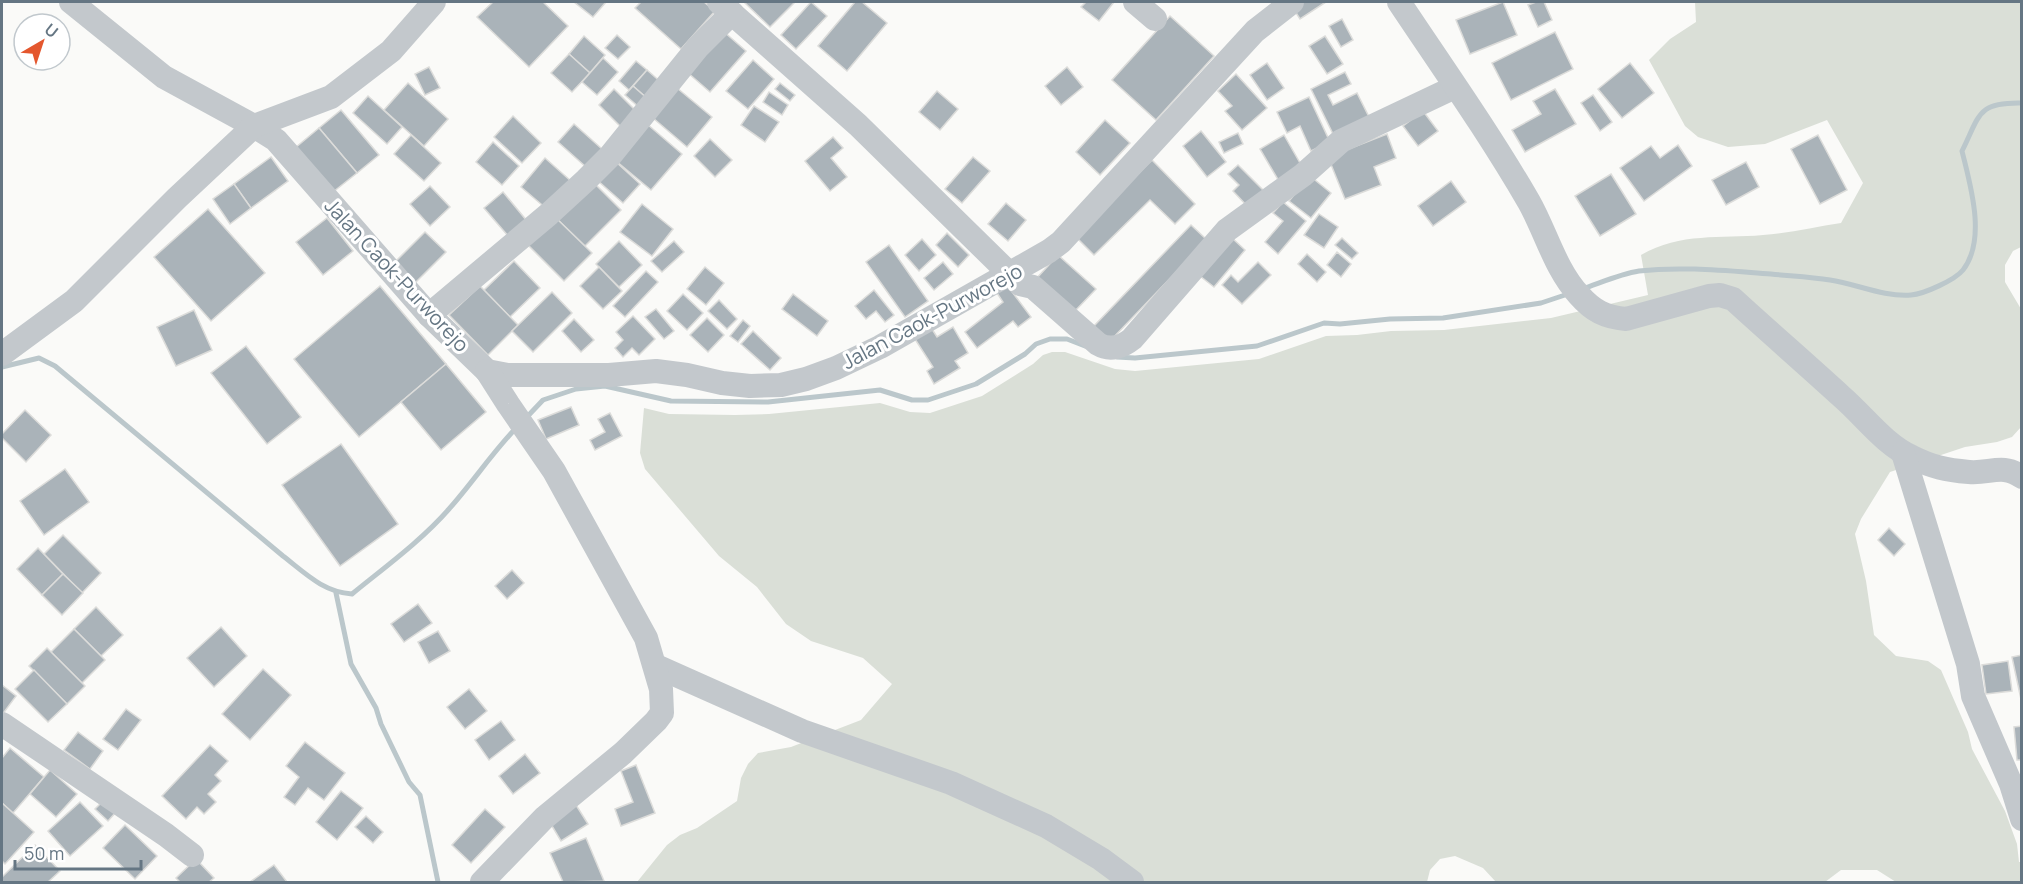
<svg xmlns="http://www.w3.org/2000/svg" width="2023" height="884" font-family="Manrope,sans-serif">
	<rect width="100%" height="100%" fill="#fafaf8"/>
	<path fill="#dadfd7" d="M1695,2H2021V247L2013,251L2005,265V282L2021,309V427L2012,437L1997,442L1965,447L1890,472L1861,519L1855,534L1866,581L1874,635L1896,656L1928,661L1941,670L1968,732L1972,749L2005,811L2017,844L2019,862H2021V882H1896L1877,870H1841L1825,882H1496L1483,868L1455,856L1440,859L1430,870L1427,882H637L667,845L680,835L697,828L737,801L741,778L748,764L758,753L791,747L861,720L892,684L863,658L811,641L786,624L757,587L719,556L645,469L640,453L644,408L669,414L735,415L769,414L880,403L910,412L930,413L982,396L1033,364L1043,355L1052,352H1065L1115,369L1135,371L1259,359L1326,336L1357,335L1391,331L1444,330L1551,318L1648,295L1641,255C1681,232 1720,239 1763,235C1789,233 1815,227 1841,223L1863,183L1827,120L1765,144L1728,147L1698,137L1685,126L1649,60L1670,39L1696,22Z"/>
	<g fill="none" stroke-linecap="round" stroke-linejoin="round">
		<g stroke="#bbc7cb" stroke-width="5">
			<path d="M1582,289C1600,283 1620,274 1639,271C1682,266 1728,271 1771,274C1791,276 1811,277 1830,280C1857,284 1883,297 1911,295C1924,294 1955,280 1963,270C1987,239 1970,184 1962,151C1980,115 1977,102 2022,103"/>
			<polyline points="1117,357 1135,358 1257,346 1324,323 1340,324 1390,319 1443,318 1541,303 1568,294"/>
			<path d="M2,367L39,358L55,366L283,556C305,573 323,592 352,594C385,567 421,541 449,509C473,482 492,453 517,427"/>
			<polyline points="525,419 543,400 576,389 605,386 671,401 768,402 880,390 912,400 928,400 976,384 1025,354 1036,344 1050,339 1067,339 1085,346"/>
			<polyline points="336,593 351,664 376,708 381,724 409,782 420,795 438,882"/>
		</g>
	</g>
	<g fill="#aab3b9" stroke="#dcdcda" stroke-width="1.5">
		<polygon points="493,2 543,2 568,26 529,67 477,17"/>
		<polygon points="574,2 606,2 593,17"/>
		<polygon points="641,2 704,2 715,11 681,49 635,8"/>
		<polygon points="744,2 795,2 770,27"/>
		<polygon points="811,2 827,16 796,49 781,35"/>
		<polygon points="855,2 862,2 887,23 847,71 818,46"/>
		<polygon points="1086,2 1114,2 1099,21 1081,7"/>
		<polygon points="1303,2 1326,2 1300,19 1293,8"/>
		<polygon points="1503,2 1517,35 1470,54 1456,20"/>
		<polygon points="1536,2 1544,2 1552,20 1538,27 1528,5"/>
		<polygon points="1170,16 1214,56 1156,120 1112,80"/>
		<polygon points="1342,19 1353,40 1341,47 1329,26"/>
		<polygon points="723,31 746,51 710,92 687,72"/>
		<polygon points="1555,32 1573,69 1511,100 1492,63"/>
		<polygon points="617,35 630,47 618,59 605,48"/>
		<polygon points="584,36 605,55 590,73 569,54"/>
		<polygon points="1325,36 1343,64 1327,74 1309,46"/>
		<polygon points="569,54 590,73 572,92 551,73"/>
		<polygon points="603,58 618,72 597,95 582,82"/>
		<polygon points="753,60 774,79 748,109 726,91"/>
		<polygon points="636,61 647,70 629,90 619,81"/>
		<polygon points="1267,63 1284,88 1267,100 1250,75"/>
		<polygon points="1630,63 1654,93 1622,118 1598,89"/>
		<polygon points="429,67 440,88 425,95 415,74"/>
		<polygon points="1067,67 1083,87 1061,105 1045,86"/>
		<polygon points="647,70 663,84 649,100 633,86"/>
		<polygon points="1345,72 1351,84 1328,95 1333,105 1357,93 1371,121 1335,138 1311,89"/>
		<polygon points="1236,74 1267,108 1242,130 1225,111 1232,106 1218,91"/>
		<polygon points="408,83 448,119 424,146 384,110"/>
		<polygon points="780,83 795,95 790,101 775,89"/>
		<polygon points="633,86 649,100 641,109 625,95"/>
		<polygon points="677,88 712,117 687,147 653,118"/>
		<polygon points="614,89 637,112 621,127 599,105"/>
		<polygon points="1555,89 1576,124 1525,152 1512,130 1541,114 1533,101"/>
		<polygon points="937,91 958,109 940,130 919,112"/>
		<polygon points="769,92 788,105 782,115 763,102"/>
		<polygon points="1593,95 1612,122 1600,131 1581,103"/>
		<polygon points="368,96 402,127 387,144 353,113"/>
		<polygon points="1309,97 1330,142 1311,151 1300,126 1287,133 1277,112"/>
		<polygon points="754,106 779,122 765,142 741,125"/>
		<polygon points="341,110 379,155 357,173 319,128"/>
		<polygon points="1423,111 1438,131 1418,146 1403,126"/>
		<polygon points="513,116 541,143 522,163 494,137"/>
		<polygon points="1105,120 1130,143 1100,175 1076,152"/>
		<polygon points="574,124 602,149 586,167 558,142"/>
		<polygon points="647,124 682,154 651,190 616,161"/>
		<polygon points="319,128 357,173 333,192 295,148"/>
		<polygon points="1201,131 1226,162 1207,177 1183,146"/>
		<polygon points="1238,133 1243,144 1224,153 1219,142"/>
		<polygon points="1387,134 1396,158 1374,167 1381,185 1345,199 1328,157"/>
		<polygon points="411,135 441,163 424,181 394,154"/>
		<polygon points="1284,135 1304,170 1280,183 1260,149"/>
		<polygon points="1818,135 1847,190 1820,204 1791,149"/>
		<polygon points="833,137 843,148 831,158 847,177 830,191 805,161"/>
		<polygon points="710,139 732,160 715,177 694,156"/>
		<polygon points="493,142 519,166 502,185 476,162"/>
		<polygon points="1678,145 1692,166 1644,201 1620,168 1651,146 1660,158"/>
		<polygon points="271,157 288,181 251,208 234,184"/>
		<polygon points="973,157 990,171 962,203 945,189"/>
		<polygon points="545,158 572,182 548,210 521,187"/>
		<polygon points="1152,160 1195,204 1175,224 1150,200 1094,255 1075,236"/>
		<polygon points="615,161 640,184 623,203 597,180"/>
		<polygon points="1746,162 1759,187 1726,205 1712,180"/>
		<polygon points="1238,165 1265,192 1249,208 1233,191 1239,185 1228,174"/>
		<polygon points="1611,174 1636,214 1600,236 1575,196"/>
		<polygon points="1310,176 1331,193 1311,218 1289,201"/>
		<polygon points="591,180 621,210 585,246 555,217"/>
		<polygon points="1451,181 1466,202 1433,226 1418,206"/>
		<polygon points="234,184 251,208 230,224 213,199"/>
		<polygon points="430,186 450,207 430,226 410,204"/>
		<polygon points="503,192 527,221 509,237 484,208"/>
		<polygon points="1283,202 1306,221 1278,254 1265,242 1283,221 1273,213"/>
		<polygon points="1006,203 1026,220 1008,241 988,224"/>
		<polygon points="642,204 673,229 652,256 620,232"/>
		<polygon points="208,209 265,273 211,321 154,257"/>
		<polygon points="1319,214 1338,227 1324,248 1304,235"/>
		<polygon points="555,217 592,253 564,281 528,245"/>
		<polygon points="327,218 353,251 323,275 296,242"/>
		<polygon points="1191,225 1207,240 1110,341 1094,326"/>
		<polygon points="425,232 446,252 415,283 395,262"/>
		<polygon points="947,233 969,255 958,267 936,245"/>
		<polygon points="1232,238 1245,250 1214,287 1200,276"/>
		<polygon points="1342,238 1358,253 1352,259 1335,245"/>
		<polygon points="922,239 936,255 919,271 905,255"/>
		<polygon points="619,241 642,265 619,287 596,264"/>
		<polygon points="674,241 684,252 662,272 651,261"/>
		<polygon points="889,245 928,301 905,317 866,262"/>
		<polygon points="1337,252 1351,264 1341,277 1327,265"/>
		<polygon points="1307,254 1326,272 1317,282 1298,264"/>
		<polygon points="1058,255 1096,289 1073,313 1036,279"/>
		<polygon points="514,261 540,288 510,317 484,290"/>
		<polygon points="943,262 953,274 934,290 924,278"/>
		<polygon points="1258,262 1271,275 1242,304 1222,285 1231,275 1238,282"/>
		<polygon points="599,267 622,291 603,309 580,286"/>
		<polygon points="705,267 724,283 706,305 687,289"/>
		<polygon points="646,271 658,282 625,317 613,306"/>
		<polygon points="1007,285 1031,317 1018,327 1013,321 977,348 965,332 1003,302 997,293"/>
		<polygon points="380,286 446,364 359,437 294,359"/>
		<polygon points="480,286 518,325 488,355 449,315"/>
		<polygon points="874,290 894,315 885,322 876,311 866,319 855,306"/>
		<polygon points="552,292 572,313 533,352 512,331"/>
		<polygon points="683,294 703,313 687,330 667,311"/>
		<polygon points="793,294 828,321 817,336 782,309"/>
		<polygon points="719,300 737,319 727,329 708,311"/>
		<polygon points="656,309 674,331 664,339 645,317"/>
		<polygon points="194,310 212,350 176,366 157,327"/>
		<polygon points="633,316 655,339 639,355 632,348 623,357 615,348 623,340 616,332"/>
		<polygon points="707,318 724,335 708,352 690,335"/>
		<polygon points="574,319 594,340 581,352 562,331"/>
		<polygon points="743,320 750,326 738,342 730,336"/>
		<polygon points="930,326 937,337 953,327 968,353 955,361 960,368 934,384 927,371 933,367 913,336"/>
		<polygon points="753,331 781,358 770,370 741,344"/>
		<polygon points="246,346 301,417 267,444 211,373"/>
		<polygon points="446,364 486,412 441,450 401,402"/>
		<polygon points="571,407 579,425 546,439 538,420"/>
		<polygon points="25,410 51,435 26,462 2,438 2,434"/>
		<polygon points="610,413 622,436 595,450 590,440 605,432 598,419"/>
		<polygon points="341,444 398,524 340,566 282,485"/>
		<polygon points="65,469 89,502 44,535 20,501"/>
		<polygon points="1889,528 1905,544 1894,556 1878,540"/>
		<polygon points="63,535 101,573 82,593 44,554"/>
		<polygon points="38,548 63,574 42,595 17,569"/>
		<polygon points="512,570 524,583 507,599 495,586"/>
		<polygon points="63,574 83,593 62,615 42,595"/>
		<polygon points="418,604 432,623 404,642 391,624"/>
		<polygon points="96,607 123,635 101,656 74,629"/>
		<polygon points="221,627 247,656 214,687 187,658"/>
		<polygon points="74,629 105,660 82,683 51,652"/>
		<polygon points="438,631 450,651 429,663 418,642"/>
		<polygon points="47,648 85,686 67,704 29,666"/>
		<polygon points="2022,655 2022,704 2012,657"/>
		<polygon points="2008,661 2012,691 1986,694 1982,665"/>
		<polygon points="263,669 291,695 250,740 222,714"/>
		<polygon points="34,670 67,704 48,722 15,689"/>
		<polygon points="2,685 16,696 2,715"/>
		<polygon points="469,689 487,711 465,729 447,707"/>
		<polygon points="126,709 141,720 118,750 103,739"/>
		<polygon points="501,721 515,740 489,760 475,740"/>
		<polygon points="2022,726 2022,760 2017,760 2014,727"/>
		<polygon points="78,732 103,751 90,769 64,750"/>
		<polygon points="305,742 345,773 324,800 308,788 295,805 284,797 299,777 286,766"/>
		<polygon points="210,745 228,761 215,775 221,781 208,794 216,802 204,814 197,807 186,819 162,796"/>
		<polygon points="10,748 44,777 13,813 2,803 2,758"/>
		<polygon points="525,754 540,773 513,794 499,776"/>
		<polygon points="636,765 655,813 621,826 615,809 633,802 621,771"/>
		<polygon points="50,770 77,794 56,817 30,794"/>
		<polygon points="341,791 363,808 337,840 316,822"/>
		<polygon points="103,801 116,812 108,821 95,809"/>
		<polygon points="80,802 103,826 70,856 48,831"/>
		<polygon points="2,803 34,832 5,864 2,861"/>
		<polygon points="576,805 588,824 561,841 549,821"/>
		<polygon points="485,809 505,827 471,863 452,845"/>
		<polygon points="366,816 383,832 373,843 355,827"/>
		<polygon points="125,825 157,856 135,879 103,848"/>
		<polygon points="586,838 604,881 563,882 550,853"/>
		<polygon points="35,845 60,871 48,882 2,882 2,877"/>
		<polygon points="196,859 214,878 209,882 180,882 176,878"/>
		<polygon points="274,865 287,882 250,882"/>
	</g>
	<g fill="none" stroke-linecap="round" stroke-linejoin="round">
		<g stroke="#c3c8cc" stroke-width="24">
			<polyline points="71,2 164,77 254,126 276,140 429,315 487,371 508,375 609,375 656,371 687,375 722,383 750,386 781,385 806,379 836,368 880,347 1049,251 1061,242 1255,31 1292,2"/>
			<path d="M719,2L858,125L1020,284L1033,287L1098,344C1110,351 1122,347 1132,339L1227,230L1303,175L1341,141L1455,87"/>
			<polyline points="1135,2 1155,19"/>
			<path d="M1399,2C1443,68 1489,133 1529,202C1546,232 1555,269 1579,295C1593,311 1605,317 1626,319L1709,296L1720,295L1733,299C1769,332 1806,364 1842,397C1865,417 1884,444 1912,457C1932,467 1946,470 1969,472C1990,474 2002,463 2022,477"/>
			<polyline points="429,315 549,214 586,180 610,156 698,47 732,13"/>
			<polyline points="2,354 74,301 177,198 254,126 331,97 391,51 434,2"/>
			<polyline points="1903,453 1968,664 1973,696 2011,784 2022,819"/>
			<polyline points="656,666 802,731 951,783 1046,826 1101,859 1132,882"/>
			<polyline points="2,724 166,835 192,855"/>
			<polyline points="482,882 544,818 623,753 656,721 662,713 661,689 646,638 554,471 508,404 487,371"/>
		</g>
	</g>
	<g text-anchor="middle" dominant-baseline="central" stroke-width="6" stroke-linejoin="round" paint-order="stroke">
		<g font-size="20" fill="#657683" stroke="#fff">
			<text transform="translate(397 275) rotate(47)">Jalan Caok-Purworejo</text>
			<text transform="translate(932 316) rotate(-28)">Jalan Caok-Purworejo</text>
		</g>
	</g>
	<rect width="2023" height="884" fill="none" stroke="#657683" stroke-width="6"/>
	<g transform="translate(42 42) rotate(39)"><circle r="28" fill="#ffffff" stroke="#c1c8cd" stroke-width="1.5"/>
	<path d="M0-4.5L10 22L0 15L-10 22Z" fill="#e4572e"/>
	<text y="-9" font-size="16" font-weight="bold" text-anchor="middle" fill="#657683">U</text>
	</g>
	<path d="M15 860v9h126v-9" fill="none" stroke="#657683" stroke-width="3"/>
	<text x="24" y="860" font-size="18" fill="#657683" stroke="#ffffff" stroke-width="4.5" paint-order="stroke">50 m</text>
</svg>
